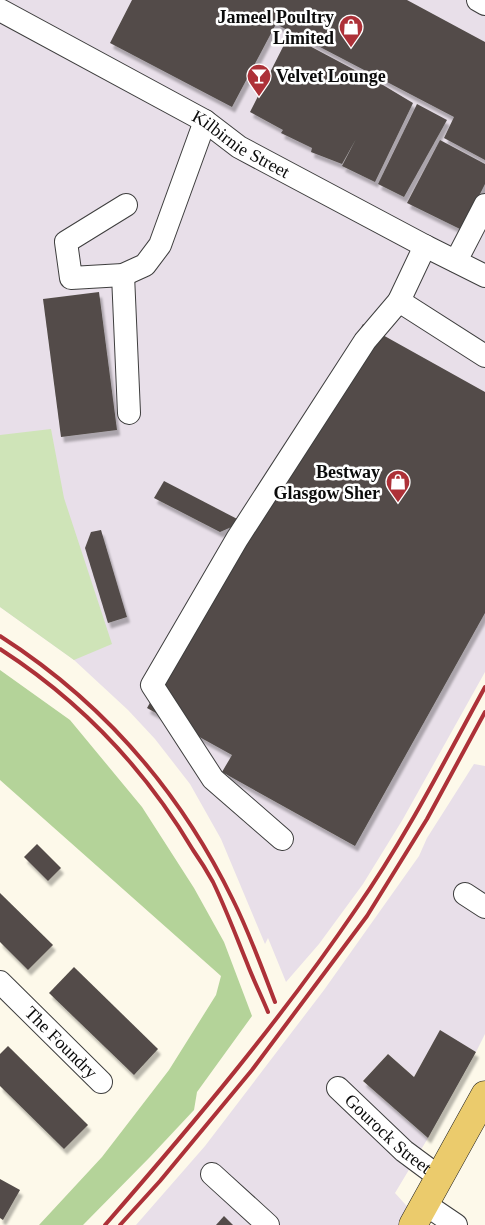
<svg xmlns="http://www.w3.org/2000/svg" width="485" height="1225" font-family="Georgia,serif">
	<defs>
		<filter id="shadow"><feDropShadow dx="3" dy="5.5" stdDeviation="1" flood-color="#0004"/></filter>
	</defs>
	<rect width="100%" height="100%" fill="#fdf9ea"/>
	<g fill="#e8dfe9">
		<polygon points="1,0 485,0 485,672 403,819 363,884 319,944 286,982 268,938 265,944 221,839 190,784 155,739 128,710 74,660 0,607 0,13"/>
		<polygon points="474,764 485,766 485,1034 476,1052 440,1031 414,1077 388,1054 363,1081 428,1138 395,1193 424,1225 136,1225 205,1146 324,990 419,856 427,838"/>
	</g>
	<polygon fill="#cfe4b8" points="51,429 64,498 112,644 74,660 0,607 0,435"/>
	<polygon fill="#b4d399" points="0,670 70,720 142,807 194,888 224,942 252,1016 197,1092 194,1110 149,1158 83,1225 39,1225 102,1157 169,1070 216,995 221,976 0,780"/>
	<g fill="#524c48" filter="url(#shadow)">
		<polygon points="132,0 407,0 485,42 485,160 444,138 454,117 276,24 232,107 110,43"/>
		<polygon points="289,35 383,85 413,103 375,182 342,166 356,139 342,164 311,152 312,148 281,133 283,130 250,112"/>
		<polygon points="417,104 447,120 404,197 378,184"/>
		<polygon points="440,140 485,164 485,184 462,230 407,203"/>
		<polygon points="99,292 117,430 61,437 43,299"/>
		<polygon points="363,324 485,392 485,613 355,846 222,772 232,755 147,708"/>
		<polygon points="164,481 243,522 220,532 154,498"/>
		<polygon points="101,530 127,617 108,623 85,548 91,532"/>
		<polygon points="37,844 61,868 48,881 24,857"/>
		<polygon points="0,893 53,945 28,970 0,942"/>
		<polygon points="74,967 158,1049 134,1075 49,993"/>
		<polygon points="440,1030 476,1052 428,1138 363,1081 388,1054 414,1077"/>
		<polygon points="8,1046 88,1125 64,1149 0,1086 0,1054"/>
		<polygon points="0,1179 20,1190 3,1220 0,1218"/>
		<polygon points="224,1216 233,1225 216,1225"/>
	</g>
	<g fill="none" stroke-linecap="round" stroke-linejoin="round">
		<defs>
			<g id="minor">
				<polyline points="478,0 485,4"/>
				<path id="s1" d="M0,10L205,121L239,147L425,246L485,276"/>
				<polyline points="126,205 66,242 71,278 123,275 145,265 160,245 205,121"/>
				<polyline points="456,261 485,205"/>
				<polyline points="123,275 129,413"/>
				<polyline points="399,301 485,356"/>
				<polyline points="282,839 213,779 152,685 237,539 365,341 399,301 425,246"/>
				<polyline points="465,894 485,907"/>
				<path id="s2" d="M0,982L101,1082"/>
				<path id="s3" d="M338,1088L404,1151L439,1177"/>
				<polyline points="212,1174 268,1225"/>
				<polyline points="425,1204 456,1225"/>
			</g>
			<polyline id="major" points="413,1225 485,1095"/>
		</defs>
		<use href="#minor" stroke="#3e3e3e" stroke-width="24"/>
		<use href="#major" stroke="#1c1c1c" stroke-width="29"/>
		<use href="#minor" stroke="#fff" stroke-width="22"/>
		<use href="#major" stroke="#ebcb6c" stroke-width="28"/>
		<g stroke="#ad3138" stroke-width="4">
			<path d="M0,636C103,702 179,789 233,900C249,932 262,968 275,1002"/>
			<path d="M0,649C79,700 145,769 193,850C200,860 207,871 213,882C226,909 236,936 247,963C253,979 261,995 268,1012"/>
			<path d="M105,1225C193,1124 280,1021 356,909C405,839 444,762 485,687"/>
			<polyline points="120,1225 160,1181 252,1070 367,916 427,819 485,712"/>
		</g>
	</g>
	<defs>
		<symbol id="shop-pin" viewBox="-11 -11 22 30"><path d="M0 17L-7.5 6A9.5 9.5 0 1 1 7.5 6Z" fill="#ad3138" stroke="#fff"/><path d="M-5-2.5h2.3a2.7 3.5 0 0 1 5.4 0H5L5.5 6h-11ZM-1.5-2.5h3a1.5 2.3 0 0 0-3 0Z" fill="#fff"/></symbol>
		<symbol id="bar-pin" viewBox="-11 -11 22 30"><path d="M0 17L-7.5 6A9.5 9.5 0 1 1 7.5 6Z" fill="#ad3138" stroke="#fff"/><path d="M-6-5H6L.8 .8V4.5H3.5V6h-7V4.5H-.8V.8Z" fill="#fff"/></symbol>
	</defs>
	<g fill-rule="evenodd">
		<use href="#shop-pin" x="337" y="13" width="28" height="38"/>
		<use href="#bar-pin" x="245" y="62" width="28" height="38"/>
		<use href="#shop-pin" x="384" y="468" width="28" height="38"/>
	</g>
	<g text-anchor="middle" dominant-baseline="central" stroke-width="5" stroke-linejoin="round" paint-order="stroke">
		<g font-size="18" font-weight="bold" fill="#0b0b0b" stroke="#fff" text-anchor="end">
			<text x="334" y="17">Jameel Poultry<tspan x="334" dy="21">Limited</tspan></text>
			<text x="276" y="76" text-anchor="start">Velvet Lounge</text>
			<text x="380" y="472">Bestway<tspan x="380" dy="21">Glasgow Sher</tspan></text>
		</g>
		<g font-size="18" fill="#0b0b0b" stroke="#fff">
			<text stroke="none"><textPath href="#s1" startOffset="276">Kilbirnie Street</textPath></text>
			<text stroke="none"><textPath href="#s2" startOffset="86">The Foundry</textPath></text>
			<text stroke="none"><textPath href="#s3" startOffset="68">Gourock Street</textPath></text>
		</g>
	</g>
</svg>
